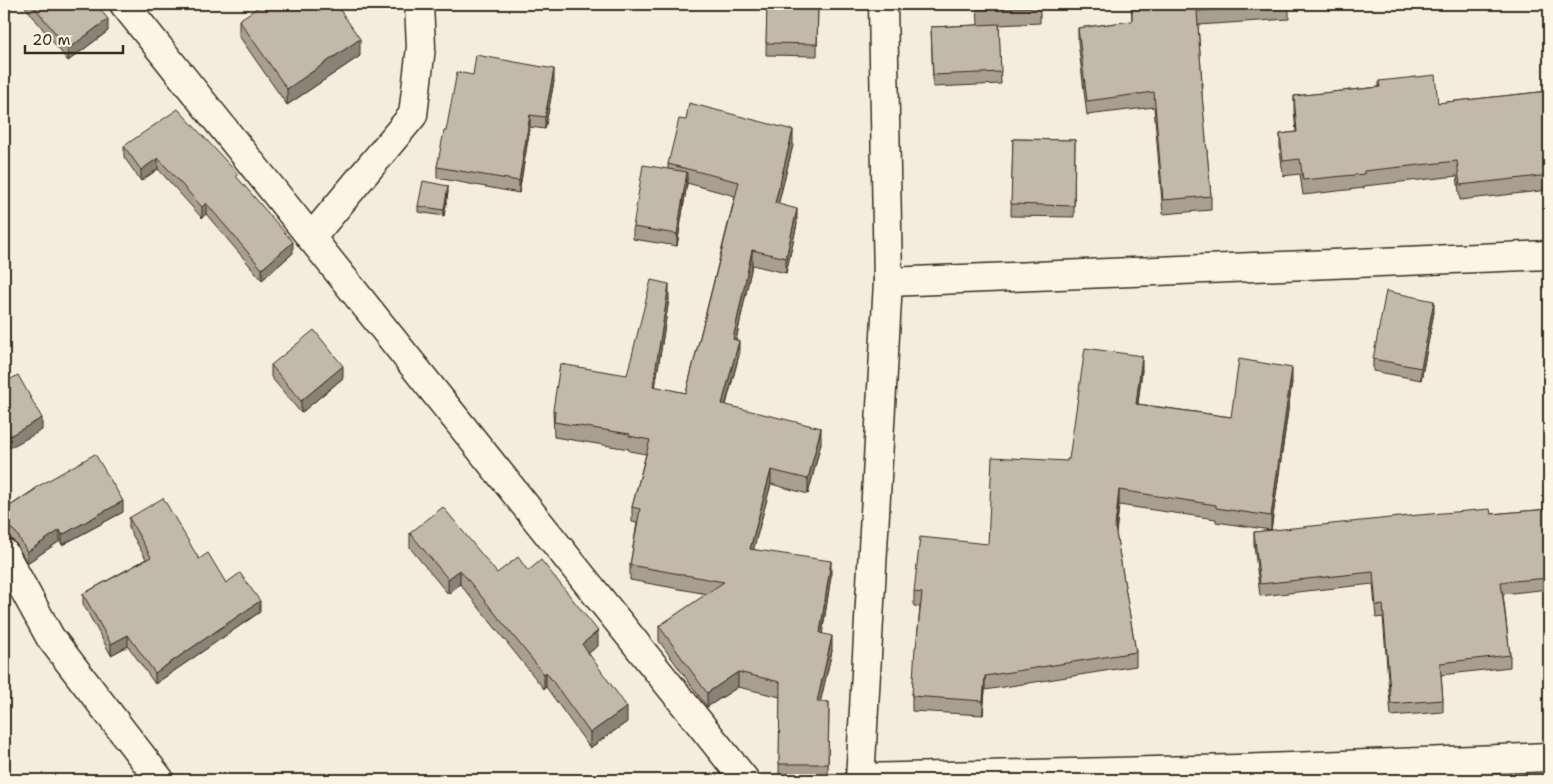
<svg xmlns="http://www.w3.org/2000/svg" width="1553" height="784" font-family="'Shantell Sans',sans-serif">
	<rect width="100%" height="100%" fill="#f4eddd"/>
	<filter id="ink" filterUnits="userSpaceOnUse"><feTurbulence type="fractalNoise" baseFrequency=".02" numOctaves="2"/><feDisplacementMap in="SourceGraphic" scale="10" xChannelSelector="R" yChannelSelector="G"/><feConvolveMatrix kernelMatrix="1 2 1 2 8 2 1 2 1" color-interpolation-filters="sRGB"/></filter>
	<g filter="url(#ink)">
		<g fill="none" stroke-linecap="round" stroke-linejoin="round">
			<defs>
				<g id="minor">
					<polyline points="124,4 745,780"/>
					<polyline points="311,238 413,115 421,47 419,4"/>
					<polyline points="888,282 1549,255"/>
					<polyline points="4,553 50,637 160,780"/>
					<polyline points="860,778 1237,769 1549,757"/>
					<polyline points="860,780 888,282 883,4"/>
				</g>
			</defs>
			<use href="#minor" stroke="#3b2a1e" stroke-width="31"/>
			<use href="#minor" stroke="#fcf5e5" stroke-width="28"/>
		</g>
		<g fill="#a89f92" stroke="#3b2a1e">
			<polygon points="23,4 96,4 108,31 68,61"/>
			<polygon points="767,4 818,4 817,56 766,55"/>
			<polygon points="977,4 1040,4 1040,23 999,25 1001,84 933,87 931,27 978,25"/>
			<polygon points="1131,4 1289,4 1289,19 1198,25 1202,83 1202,97 1211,196 1211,210 1163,214 1154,107 1087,115 1078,42 1078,28 1132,21"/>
			<polygon points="1531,4 1549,4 1549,5 1531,7"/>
			<polygon points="282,5 360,56 287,105 239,36 239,20"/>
			<polygon points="473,75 554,81 545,129 530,127 519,193 437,178 437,167 446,131"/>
			<polygon points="1379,81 1438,103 1549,91 1549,190 1460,200 1457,176 1364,186 1364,188 1303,195 1300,174 1283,176 1280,149 1280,134 1296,132 1294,110 1294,96 1379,87"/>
			<polygon points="1013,139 1075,140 1074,217 1011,216"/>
			<polygon points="793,145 778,204 797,224 786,273 752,265 736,340 739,355 726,405 821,443 808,494 771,484 753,549 831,576 822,634 832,651 820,702 829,702 828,779 779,779 780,697 738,687 707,707 659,641 659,626 707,594 630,580 630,565 637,523 632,522 632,507 646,454 629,451 629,449 554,437 553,410 627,375 669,299 655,387 686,393 735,196 687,183 677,246 633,239 633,227 668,169 668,164"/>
			<polygon points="124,146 238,179 293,253 262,280 206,214 202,218 158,169 141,181 124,157"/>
			<polygon points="448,192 444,216 418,212 418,206"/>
			<polygon points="1434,312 1421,380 1373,371 1373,359"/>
			<polygon points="271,365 343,378 301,413 271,377"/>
			<polygon points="1142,370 1138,404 1231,417 1292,382 1271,530 1216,522 1216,519 1119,505 1116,533 1136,652 1136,666 985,690 983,715 912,711 912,696 920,607 914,606 914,592 988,544 1067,461 1069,459"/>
			<polygon points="35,488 123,512 62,545 60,541 27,563 17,545 12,539 4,538 4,510 35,489"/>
			<polygon points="1549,509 1549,589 1503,594 1510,655 1510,667 1441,675 1443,700 1443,712 1391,716 1383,617 1376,618 1373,584 1260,596 1254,544 1254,532 1491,514"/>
			<polygon points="129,518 199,559 260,612 155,684 128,646 111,655 83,604 83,594 146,559 129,529"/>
			<polygon points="410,533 497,573 528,571 598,646 588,653 627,722 590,748 546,687 544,689 460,584 448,594 410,548"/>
		</g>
		<g fill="#888277" stroke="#3b2a1e">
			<polygon points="108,19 108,31 68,61 68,49"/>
			<polygon points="360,39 360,56 287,105 287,89"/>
			<polygon points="554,69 554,81 545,129 545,117"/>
			<polygon points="530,115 530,127 519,193 519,181"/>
			<polygon points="793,130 793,145 775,218 775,203"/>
			<polygon points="158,158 158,169 141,181 141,170"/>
			<polygon points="687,172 687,184 677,246 677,234"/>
			<polygon points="448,186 448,192 444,216 444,210"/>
			<polygon points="206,203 206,214 202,218 202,207"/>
			<polygon points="797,209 797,224 786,273 786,258"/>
			<polygon points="293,242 293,253 262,280 262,269"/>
			<polygon points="752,250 752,265 733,354 733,339"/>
			<polygon points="669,284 669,299 653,401 653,386"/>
			<polygon points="1434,301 1434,312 1421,380 1421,368"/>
			<polygon points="739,341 739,355 722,418 722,404"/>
			<polygon points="1142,356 1142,370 1136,418 1136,404"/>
			<polygon points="343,366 343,378 301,413 301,401"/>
			<polygon points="1292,368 1292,382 1271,530 1271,516"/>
			<polygon points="42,418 42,430 4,451 4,439"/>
			<polygon points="821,428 821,443 808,494 808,479"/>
			<polygon points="771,470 771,484 750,563 750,549"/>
			<polygon points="1119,490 1119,505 1115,541 1115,527"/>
			<polygon points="123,501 123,512 62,545 62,535"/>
			<polygon points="60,530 60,541 27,563 27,552"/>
			<polygon points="831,561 831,576 820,648 820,633"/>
			<polygon points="460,570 460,584 448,594 448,579"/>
			<polygon points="260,601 260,612 155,684 155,673"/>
			<polygon points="598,631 598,646 582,658 582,644"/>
			<polygon points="128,635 128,646 111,655 111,644"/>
			<polygon points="832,636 832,651 817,717 817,702"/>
			<polygon points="546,672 546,687 544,689 544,674"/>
			<polygon points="738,672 738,687 707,707 707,693"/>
			<polygon points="985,676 985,690 983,715 983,701"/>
			<polygon points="627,707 627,722 590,748 590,733"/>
		</g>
		<g fill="#c3b9aa" stroke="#3b2a1e">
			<polygon points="32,4 96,4 108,19 68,49"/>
			<polygon points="263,4 281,4 282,5 284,4 336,4 360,39 287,89 239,20"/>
			<polygon points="767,4 818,4 817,44 766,43"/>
			<polygon points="978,4 1040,4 1040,7 978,9"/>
			<polygon points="1132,4 1289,4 1289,5 1197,11 1202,83 1201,83 1211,196 1163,200 1154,92 1087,101 1078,28 1132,21"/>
			<polygon points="999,24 1001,72 933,75 931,27"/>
			<polygon points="476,55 554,69 545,117 530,115 519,181 437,167 444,131 446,131 457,72 473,75"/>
			<polygon points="1435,75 1438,103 1549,91 1549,175 1460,185 1457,161 1364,171 1364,174 1303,180 1300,159 1283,161 1280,134 1297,132 1294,96 1380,87 1379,81"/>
			<polygon points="689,103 793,130 775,203 797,209 786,258 752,250 733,339 739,341 722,404 821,428 808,479 771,470 750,549 831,561 820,633 832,636 817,702 829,702 828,764 779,764 780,682 738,672 707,693 659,626 724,582 630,565 640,509 632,507 650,440 629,436 630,434 554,422 555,411 553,410 560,364 627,375 651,280 669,284 653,386 686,393 739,182 668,164 679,119 686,120"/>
			<polygon points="178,109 238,174 236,176 293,242 262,269 206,203 202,207 158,158 141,170 124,146"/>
			<polygon points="1013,139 1075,140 1074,206 1011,204"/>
			<polygon points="643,165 687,172 677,234 633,227"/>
			<polygon points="423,181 448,186 444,210 418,206"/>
			<polygon points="1386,291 1434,301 1421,368 1373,359"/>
			<polygon points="314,330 343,366 301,401 271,365"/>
			<polygon points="1085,348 1142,356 1136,404 1231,417 1239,359 1292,368 1271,516 1216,508 1216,505 1119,490 1115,527 1136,652 985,676 983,701 912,696 915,647 916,647 922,593 914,592 920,537 988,544 992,457 1067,461 1067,459 1069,459"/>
			<polygon points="18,375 42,418 4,439 4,383"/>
			<polygon points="95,454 123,501 62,535 60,530 27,552 17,534 12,529 4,528 4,510 36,489 35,488"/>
			<polygon points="163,498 199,559 208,553 226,583 240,573 260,601 155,673 128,635 111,644 83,594 151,557 129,518"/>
			<polygon points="443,507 497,573 518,557 528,571 541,560 598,631 582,644 627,707 590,733 546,672 544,674 460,570 448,579 410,533"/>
			<polygon points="1490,509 1491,514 1549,509 1549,578 1501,582 1510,655 1440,663 1443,700 1391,704 1383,605 1376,606 1373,572 1260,584 1254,532 1419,515"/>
		</g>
	</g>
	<rect width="1553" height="784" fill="none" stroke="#fcf5e5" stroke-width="20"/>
	<rect x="10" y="10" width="1533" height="764" fill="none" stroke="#3b2a1e" stroke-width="2" filter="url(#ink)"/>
	<path d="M25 45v8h98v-8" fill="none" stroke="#3b2a1e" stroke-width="2.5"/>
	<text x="32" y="45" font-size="15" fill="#3b2a1e" stroke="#fcf5e5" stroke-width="4" paint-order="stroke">20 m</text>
</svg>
